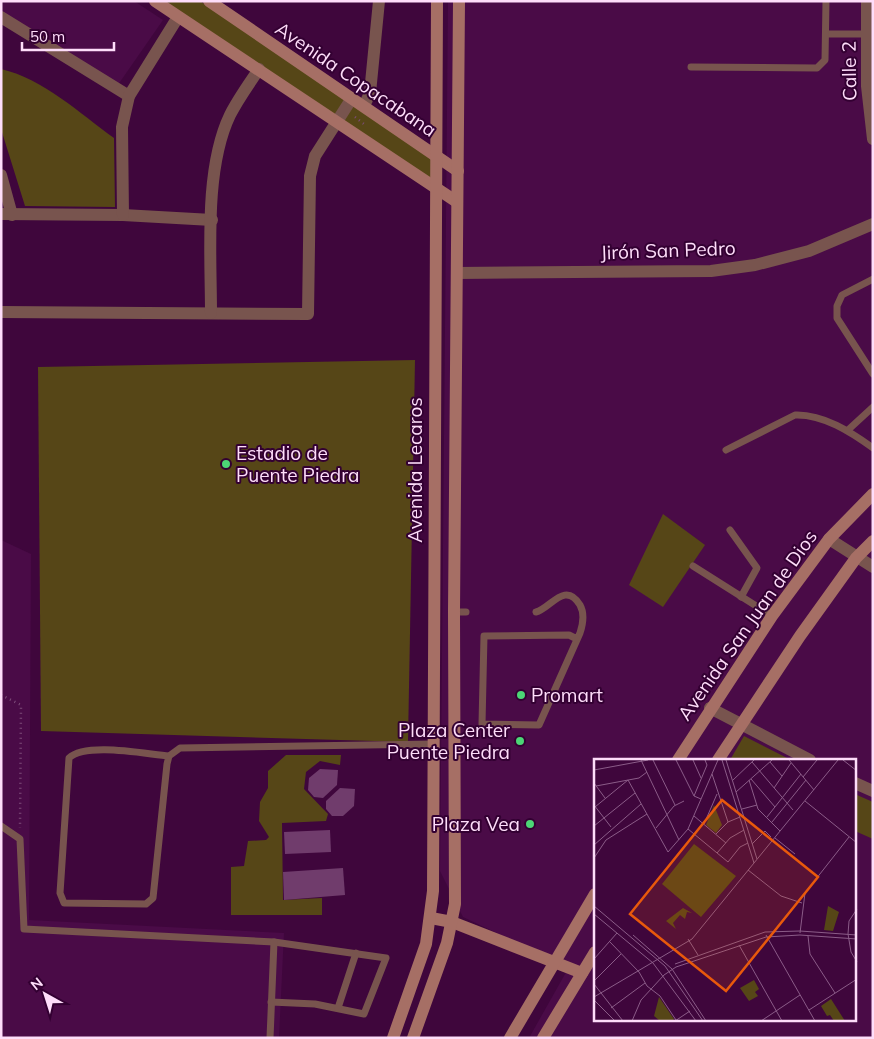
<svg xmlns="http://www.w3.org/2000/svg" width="874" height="1039" font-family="Mulish,sans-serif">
	<rect width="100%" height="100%" fill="#3f063c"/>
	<g fill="#4a0b47" fill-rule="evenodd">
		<polygon points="1,1 134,1 163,20 113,92 1,19"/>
		<path d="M448,1H873V1038H529L569,967L463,917L440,871ZM595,760H855V1020H595Z"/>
		<polygon points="1,540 31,554 29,920 284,933 279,1038 1,1038"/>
	</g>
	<g fill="#564617">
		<polygon points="165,1 200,1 348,99 337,117"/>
		<path d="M1,69C44,79 79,113 114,138L115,207L25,206L1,129Z"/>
		<polygon points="353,101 434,159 434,185 341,120"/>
		<polygon points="415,360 408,742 41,731 38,367"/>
		<polygon points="663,514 705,545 663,607 629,585"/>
		<polygon points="744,736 791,760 730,760"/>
		<polygon points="286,755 341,755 340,765 320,761 306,772 304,789 328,814 326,821 282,823 283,900 322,898 322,915 231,915 231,867 244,866 248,841 266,840 269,837 259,821 260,802 268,788 268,771"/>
		<polygon points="857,795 873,802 873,839 855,831 855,796"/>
	</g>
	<g fill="#703c6c">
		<polygon points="320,769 338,770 337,785 323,798 314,797 308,790 309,778"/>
		<polygon points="340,788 355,789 354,806 343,816 332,816 326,809 326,801"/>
		<polygon points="330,830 331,852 285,854 284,832"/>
		<polygon points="343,868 345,895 284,900 283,872"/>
	</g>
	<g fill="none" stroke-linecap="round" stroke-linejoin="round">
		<g stroke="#7d4c79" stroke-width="2.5" stroke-dasharray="1 4" stroke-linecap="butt">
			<polyline points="355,117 364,124"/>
			<polyline points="1,695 21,705 20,828"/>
		</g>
		<g stroke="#78544e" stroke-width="7">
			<polyline points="826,34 867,34"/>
			<polyline points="691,67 817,68 825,60 826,1"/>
			<polyline points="873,279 842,295 837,306 837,318 873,374"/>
			<polyline points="848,430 873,407"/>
			<path d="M726,450L795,415C823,414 851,432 873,448"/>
			<polyline points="730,530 757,568 741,597"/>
			<polyline points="693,566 772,616"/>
			<polyline points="454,612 466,612"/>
			<path d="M536,612C550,609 565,580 580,605C585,614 583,624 580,633L539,725L482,724L484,636L569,635L577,639"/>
			<path d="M169,756C145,754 86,742 69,758L60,893L64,903L146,904L153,898L167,764L169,756L180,748L432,744"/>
			<polyline points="1,826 20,839 24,929 274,942 386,958 364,1014 315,1004 271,1002"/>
			<polyline points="338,1008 356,953"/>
			<polyline points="270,1038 274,942"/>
		</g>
		<g stroke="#78544e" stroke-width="12">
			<polyline points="867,1 867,86 873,139"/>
			<polyline points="1,17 129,96"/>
			<polyline points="364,106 370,93 379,1"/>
			<polyline points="1,175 12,215"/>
			<polyline points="1,214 123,215 212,220"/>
			<polyline points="123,215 122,127 129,96 178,17"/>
			<polyline points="457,273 711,271 755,265 809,251 873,224"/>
			<polyline points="1,312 308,314 310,176 315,156 352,98"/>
			<path d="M211,313C211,254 204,169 230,115C238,99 249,84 259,69"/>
			<polyline points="829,539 873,567"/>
			<polyline points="710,708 810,760"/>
			<polyline points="855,783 873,791"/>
		</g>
		<g stroke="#a66f65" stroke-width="12">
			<polyline points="155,1 457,202"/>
			<polyline points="209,1 458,171"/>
			<polyline points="678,760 772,616 829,539 873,494"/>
			<polyline points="718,760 800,636 856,558 873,541"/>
			<polyline points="431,918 452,922 582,973"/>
			<polyline points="393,1038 426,944 433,891 437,1"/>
			<polyline points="413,1038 447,943 455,904 454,612 459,1"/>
			<polyline points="510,1038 595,894"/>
			<polyline points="543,1038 595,952"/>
		</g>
	</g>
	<g fill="#4cd676" stroke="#330032" stroke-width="2">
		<circle cx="226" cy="464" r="5"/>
		<circle cx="521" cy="695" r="5"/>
		<circle cx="520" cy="741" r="5"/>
		<circle cx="530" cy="824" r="5"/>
	</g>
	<g text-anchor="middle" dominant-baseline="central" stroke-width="4" stroke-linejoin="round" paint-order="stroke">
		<g font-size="19" fill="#feddfa" stroke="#330032">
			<text transform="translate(849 71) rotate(-91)">Calle 2</text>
			<text transform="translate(356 79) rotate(34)">Avenida Copacabana</text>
			<text transform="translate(668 250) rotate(-2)">Jirón San Pedro</text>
			<text transform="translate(415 470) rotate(-90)">Avenida Lecaros</text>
			<text transform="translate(747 625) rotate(-55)">Avenida San Juan de Dios</text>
		</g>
		<g font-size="19" fill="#feddfa" stroke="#330032" text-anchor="start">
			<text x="236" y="453">Estadio de<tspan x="236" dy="22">Puente Piedra</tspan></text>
			<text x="531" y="695">Promart</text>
			<text x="510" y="730" text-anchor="end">Plaza Center<tspan x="510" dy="22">Puente Piedra</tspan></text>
			<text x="520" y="824" text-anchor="end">Plaza Vea</text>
		</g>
	</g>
	<g transform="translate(594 759)">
		<rect width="262" height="262" fill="#3f063c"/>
		<path d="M120,46L128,66L122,74L112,66ZM100,85L142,117L107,158L68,125ZM234,147L245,153L239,172L230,171ZM89,149L98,154L93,153L91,160L86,156L79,164L82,170L72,162ZM160,221L165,230L161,233L164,237L155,242L146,229ZM65,238L80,260L78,262H66L60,257ZM237,240L251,262H240L236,256L233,257L227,247Z" fill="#564617"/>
		<path fill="none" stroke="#8b5c88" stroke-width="1" d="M47,1L85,81M59,1L81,46M82,1L100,37L107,40M99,1L107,19M128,1L160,104M132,1L163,100M195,1L220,31M249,1L263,12M158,3L199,51M176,3L188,17M0,11L54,1M118,15L134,63M209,18L223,1M157,20L181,48M139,21L160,1M155,21L164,50L186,72M0,24L11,39M2,27L45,19L53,13M180,29L197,4M142,33L178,1M100,37L113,6L111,1M211,42L263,84M0,46L17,68M1,48L34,21L74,93L94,70L124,1M148,50L163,46M100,57L132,84M173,58L207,15M178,63L212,21M110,65L123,35M0,67L41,34M62,69L80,47L90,42M94,70L134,103L146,88L154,84M122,75L134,63L146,58M181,79L201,95M158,85L171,72L177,78M0,86L47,45M123,94L136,79L150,71M0,99L12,81L53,55M154,111L187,137L208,144M0,147L71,207L109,262M263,150L255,162L254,175L257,193L263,203M0,155L59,204L102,262M206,174L211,134L255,78M39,176L78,210L112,262M172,176L221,262M214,177L216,195L241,234M94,180L104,196M16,183L45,213L53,227L66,237L82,261M145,186L188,262M0,200L23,174M81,205L171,173L206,172L263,176M70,216L82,208L172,178L206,176L263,180M0,222L27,195M0,225L29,262M0,238L98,180L244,1M0,241L21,262M17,249L51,224M215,251L263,220M38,262L47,241L70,216M81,262L96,252M167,262L206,236"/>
		<path fill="#e8590c" fill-opacity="0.15" stroke="#e8590c" stroke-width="2.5" d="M128,41L224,118L132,232L36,155Z"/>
		<rect width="262" height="262" fill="none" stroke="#feddfa" stroke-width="2.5"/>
	</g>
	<rect width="874" height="1039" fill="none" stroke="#feddfa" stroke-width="5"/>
	<g transform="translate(45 994) rotate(321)" stroke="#330032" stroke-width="4" paint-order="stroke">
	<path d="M0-4L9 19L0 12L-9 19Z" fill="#feddfa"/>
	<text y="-8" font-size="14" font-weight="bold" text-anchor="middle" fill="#feddfa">N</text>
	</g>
	<path d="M22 42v8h92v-8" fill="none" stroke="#feddfa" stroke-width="2.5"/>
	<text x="30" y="42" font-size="15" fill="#feddfa" stroke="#330032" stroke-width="4" paint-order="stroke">50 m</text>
</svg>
